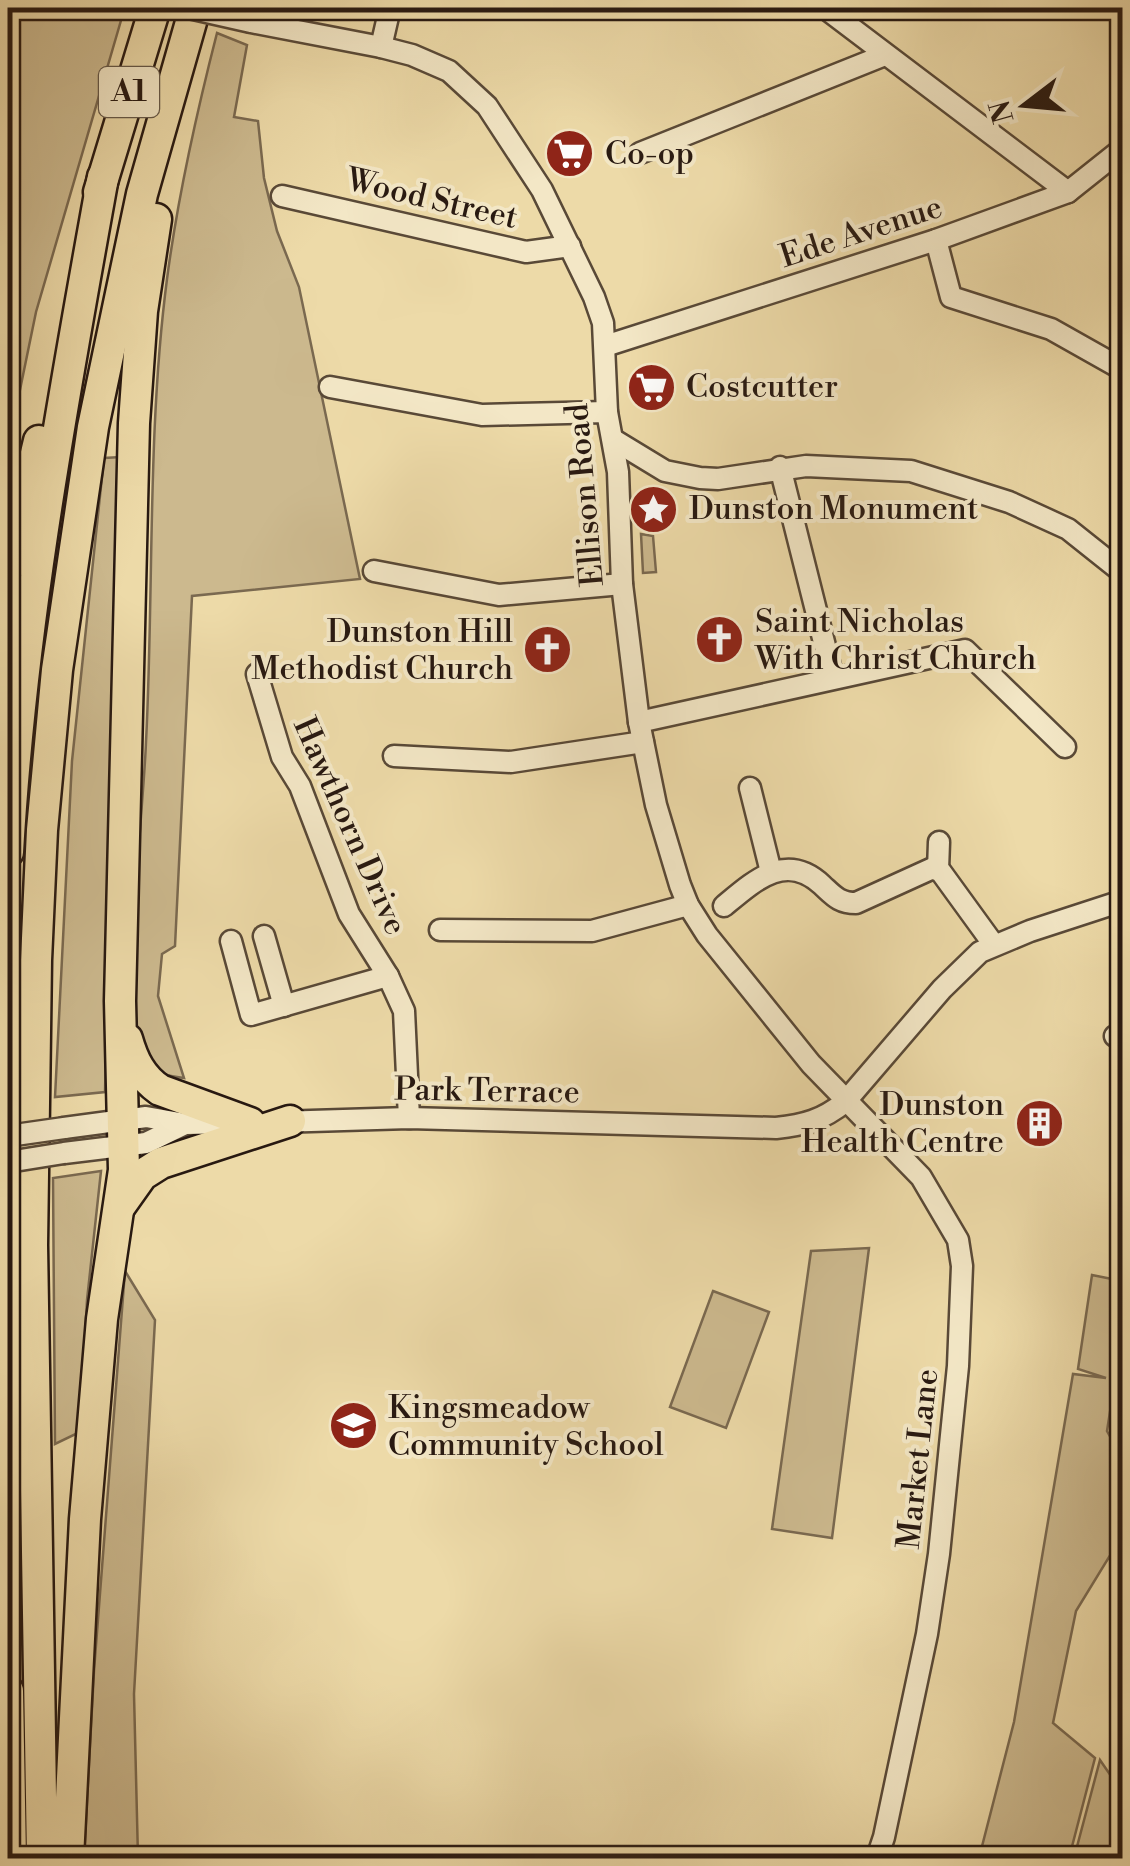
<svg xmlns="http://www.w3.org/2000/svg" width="1130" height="1866" font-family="'Libre Bodoni',serif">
	<rect width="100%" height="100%" fill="#eddaa8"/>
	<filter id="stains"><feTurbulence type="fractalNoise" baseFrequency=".002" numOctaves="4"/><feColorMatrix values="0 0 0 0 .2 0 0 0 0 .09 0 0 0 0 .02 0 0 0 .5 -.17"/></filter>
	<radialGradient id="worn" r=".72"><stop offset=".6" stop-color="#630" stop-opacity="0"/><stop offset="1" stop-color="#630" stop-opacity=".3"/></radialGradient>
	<g fill="#ccb98e" stroke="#7a6950" stroke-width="2.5">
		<polygon points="8,8 111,8 122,17 36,312 8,448"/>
		<path d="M217,33L247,45L234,117L258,121L264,178L277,231L299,287L360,579L192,596L175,946L162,954L158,996L184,1078C169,1076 154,1074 145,1059C119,1014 144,805 146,742C154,588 147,432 167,279C178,195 196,115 217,33Z"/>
		<polygon points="121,457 105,1092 55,1097 72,761 104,458"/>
		<polygon points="641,534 653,536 656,572 643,573"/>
		<polygon points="24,587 8,716 8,605 11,588"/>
		<polygon points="101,1171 87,1300 80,1432 55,1444 53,1178"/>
		<polygon points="869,1248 832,1538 772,1529 811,1251"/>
		<polygon points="125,1271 155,1320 134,1694 138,1858 84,1858 94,1671"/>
		<polygon points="1092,1275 1122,1281 1122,1450 1111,1428 1119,1382 1115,1380 1107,1431 1122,1458 1122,1591 1109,1557 1076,1611 1053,1723 1095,1758 1069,1858 979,1858 1014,1722 1073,1374 1106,1378 1078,1369"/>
		<polygon points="713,1291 769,1312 726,1428 670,1407"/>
		<polygon points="1100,1760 1122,1792 1122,1858 1074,1858"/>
	</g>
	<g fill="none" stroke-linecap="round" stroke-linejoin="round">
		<defs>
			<g id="minor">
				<polyline points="825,8 1068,192"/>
				<polyline points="251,22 381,47 412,55 449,71 487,106 542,190 594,297 603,323 607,412 618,472 622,584 639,722 656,805 680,885 688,905 707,935 811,1064 921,1177 958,1240 962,1266 958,1366 939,1554 927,1634 884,1837 877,1858"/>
				<polyline points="381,47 390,8"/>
				<polyline points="640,153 885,55"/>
				<polyline points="282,196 526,252 570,246"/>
				<polyline points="936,240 951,297 1051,329 1122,369"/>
				<polyline points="605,346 936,240 1068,192 1122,149"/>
				<polyline points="330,387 482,415 607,412"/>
				<polyline points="614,440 665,471 700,478 718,479 806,466 911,471 1009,502 1068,529 1122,572"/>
				<polyline points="780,467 833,678"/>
				<polyline points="374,571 499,595 622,584"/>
				<polyline points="257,674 282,757 300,786 349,914 388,976 404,1011 409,1118"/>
				<polyline points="639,722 965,650 1065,747"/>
				<polyline points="394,756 511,762 643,742"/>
				<polyline points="750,788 771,872"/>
				<polyline points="938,870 939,842"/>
				<path d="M724,906C754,881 786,851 822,885C834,896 839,903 856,903L933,868L941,872L994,945"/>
				<polyline points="440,930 592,931 688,905"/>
				<polyline points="264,936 284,1006"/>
				<polyline points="231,941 251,1015 388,976"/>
				<polyline points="1115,1036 1122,1034"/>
				<path d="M278,1122L409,1118L776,1128C805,1125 822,1120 845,1102L942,989L980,952L1030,931L1122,901"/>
				<polyline points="64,1128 146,1117 185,1124"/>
				<polyline points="64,1153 146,1143 185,1124 234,1123"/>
			</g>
			<g id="highway">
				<polyline points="99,192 155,8"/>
				<polyline points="8,569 39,441"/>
				<path d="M8,852C21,625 63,400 103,177"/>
				<path d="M127,1039C133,1060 141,1077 160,1090L250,1123"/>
				<polyline points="120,1206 142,1175 161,1163 290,1121"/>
				<polyline points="8,1691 11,1858"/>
				<polyline points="42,1858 32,1245 36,960 42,830 57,670 93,427 142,194 195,8"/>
				<polyline points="68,1858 85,1519 102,1319 124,1170 120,1001 134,423 142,311 156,219"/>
			</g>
		</defs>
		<use href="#minor" stroke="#594937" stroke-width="25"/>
		<use href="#highway" stroke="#281911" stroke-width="35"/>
		<use href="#minor" stroke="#f3e7c6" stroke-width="20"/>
		<use href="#highway" stroke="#eddaa8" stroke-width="30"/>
		<defs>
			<g id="minor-bridge">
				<polyline points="189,8 251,22"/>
				<polyline points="8,1136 64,1128"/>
				<polyline points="8,1162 64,1153"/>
			</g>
		</defs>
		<use href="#minor-bridge" stroke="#594937" stroke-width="25" stroke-linecap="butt"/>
		<use href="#minor-bridge" stroke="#f3e7c6" stroke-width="20"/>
	</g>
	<defs>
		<symbol id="supermarket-disc" viewBox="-11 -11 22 22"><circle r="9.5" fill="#8f2418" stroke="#f3e7c6"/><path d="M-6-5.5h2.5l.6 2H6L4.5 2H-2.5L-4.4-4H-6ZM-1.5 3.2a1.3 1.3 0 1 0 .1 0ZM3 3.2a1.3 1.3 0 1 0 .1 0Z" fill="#fff"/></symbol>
		<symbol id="sight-disc" viewBox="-11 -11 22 22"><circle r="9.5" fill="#8f2418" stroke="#f3e7c6"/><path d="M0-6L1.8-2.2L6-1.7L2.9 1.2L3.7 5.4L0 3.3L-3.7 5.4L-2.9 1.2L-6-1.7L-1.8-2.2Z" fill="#fff"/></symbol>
		<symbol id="church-disc" viewBox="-11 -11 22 22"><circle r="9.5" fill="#8f2418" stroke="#f3e7c6"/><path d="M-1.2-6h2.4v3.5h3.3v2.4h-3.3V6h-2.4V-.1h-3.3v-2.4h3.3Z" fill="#fff"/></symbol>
		<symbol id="building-disc" viewBox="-11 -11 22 22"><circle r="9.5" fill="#8f2418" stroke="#f3e7c6"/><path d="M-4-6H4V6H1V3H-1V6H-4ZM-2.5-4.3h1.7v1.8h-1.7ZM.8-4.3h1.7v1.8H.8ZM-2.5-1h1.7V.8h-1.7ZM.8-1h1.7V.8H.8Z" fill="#fff"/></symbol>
		<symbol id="school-disc" viewBox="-11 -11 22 22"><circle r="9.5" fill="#8f2418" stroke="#f3e7c6"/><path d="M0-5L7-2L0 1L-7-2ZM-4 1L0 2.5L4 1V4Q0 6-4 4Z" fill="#fff"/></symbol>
	</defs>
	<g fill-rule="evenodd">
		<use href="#supermarket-disc" x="542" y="126" width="55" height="55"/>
		<use href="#supermarket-disc" x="624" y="360" width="55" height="55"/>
		<use href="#sight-disc" x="626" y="482" width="55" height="55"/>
		<use href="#church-disc" x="692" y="612" width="55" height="55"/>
		<use href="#church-disc" x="520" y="622" width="55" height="55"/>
		<use href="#building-disc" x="1012" y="1096" width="55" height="55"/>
		<use href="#school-disc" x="326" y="1398" width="55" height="55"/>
	</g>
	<g text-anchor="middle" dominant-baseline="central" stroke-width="8" stroke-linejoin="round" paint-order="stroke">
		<rect fill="#f3e7c6" stroke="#655747" stroke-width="2.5" x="99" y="67" width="60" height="50" rx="8"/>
		<g font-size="30" font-weight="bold" fill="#281911">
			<text x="129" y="92">A1</text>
		</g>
		<g font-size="32" fill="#281911" stroke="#f3e7c6" text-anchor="start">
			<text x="605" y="154">Co-op</text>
			<text x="686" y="387">Costcutter</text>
			<text x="689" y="509">Dunston Monument</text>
			<text x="755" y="622">Saint Nicholas<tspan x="755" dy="37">With Christ Church</tspan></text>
			<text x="513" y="632" text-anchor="end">Dunston Hill<tspan x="513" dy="37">Methodist Church</tspan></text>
			<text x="1004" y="1105" text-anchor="end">Dunston<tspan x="1004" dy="37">Health Centre</tspan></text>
			<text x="388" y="1408">Kingsmeadow<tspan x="388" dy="37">Community School</tspan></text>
		</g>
		<g font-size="32" fill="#281911" stroke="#f3e7c6">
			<text transform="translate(432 199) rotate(13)">Wood Street</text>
			<text transform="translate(861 232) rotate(-18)">Ede Avenue</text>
			<text transform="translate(585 495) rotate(-95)">Ellison Road</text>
			<text transform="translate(350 826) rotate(66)">Hawthorn Drive</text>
			<text transform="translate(487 1091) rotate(1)">Park Terrace</text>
			<text transform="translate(918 1459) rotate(-84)">Market Lane</text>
		</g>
	</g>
	<rect width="1130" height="1866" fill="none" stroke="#eddaa8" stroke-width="40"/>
	<rect x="10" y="10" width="1110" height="1846" fill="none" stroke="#281911" stroke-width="5"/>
	<rect x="20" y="20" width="1090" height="1826" fill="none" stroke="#281911" stroke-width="2.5"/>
	<g transform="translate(1025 105) rotate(254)" stroke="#f3e7c6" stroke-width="8" paint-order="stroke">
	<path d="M0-8L18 38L0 25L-18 38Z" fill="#281911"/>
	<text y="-15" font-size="28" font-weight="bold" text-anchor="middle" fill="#281911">N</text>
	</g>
	<rect width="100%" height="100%" filter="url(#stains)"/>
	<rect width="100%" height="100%" fill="url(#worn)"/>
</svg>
